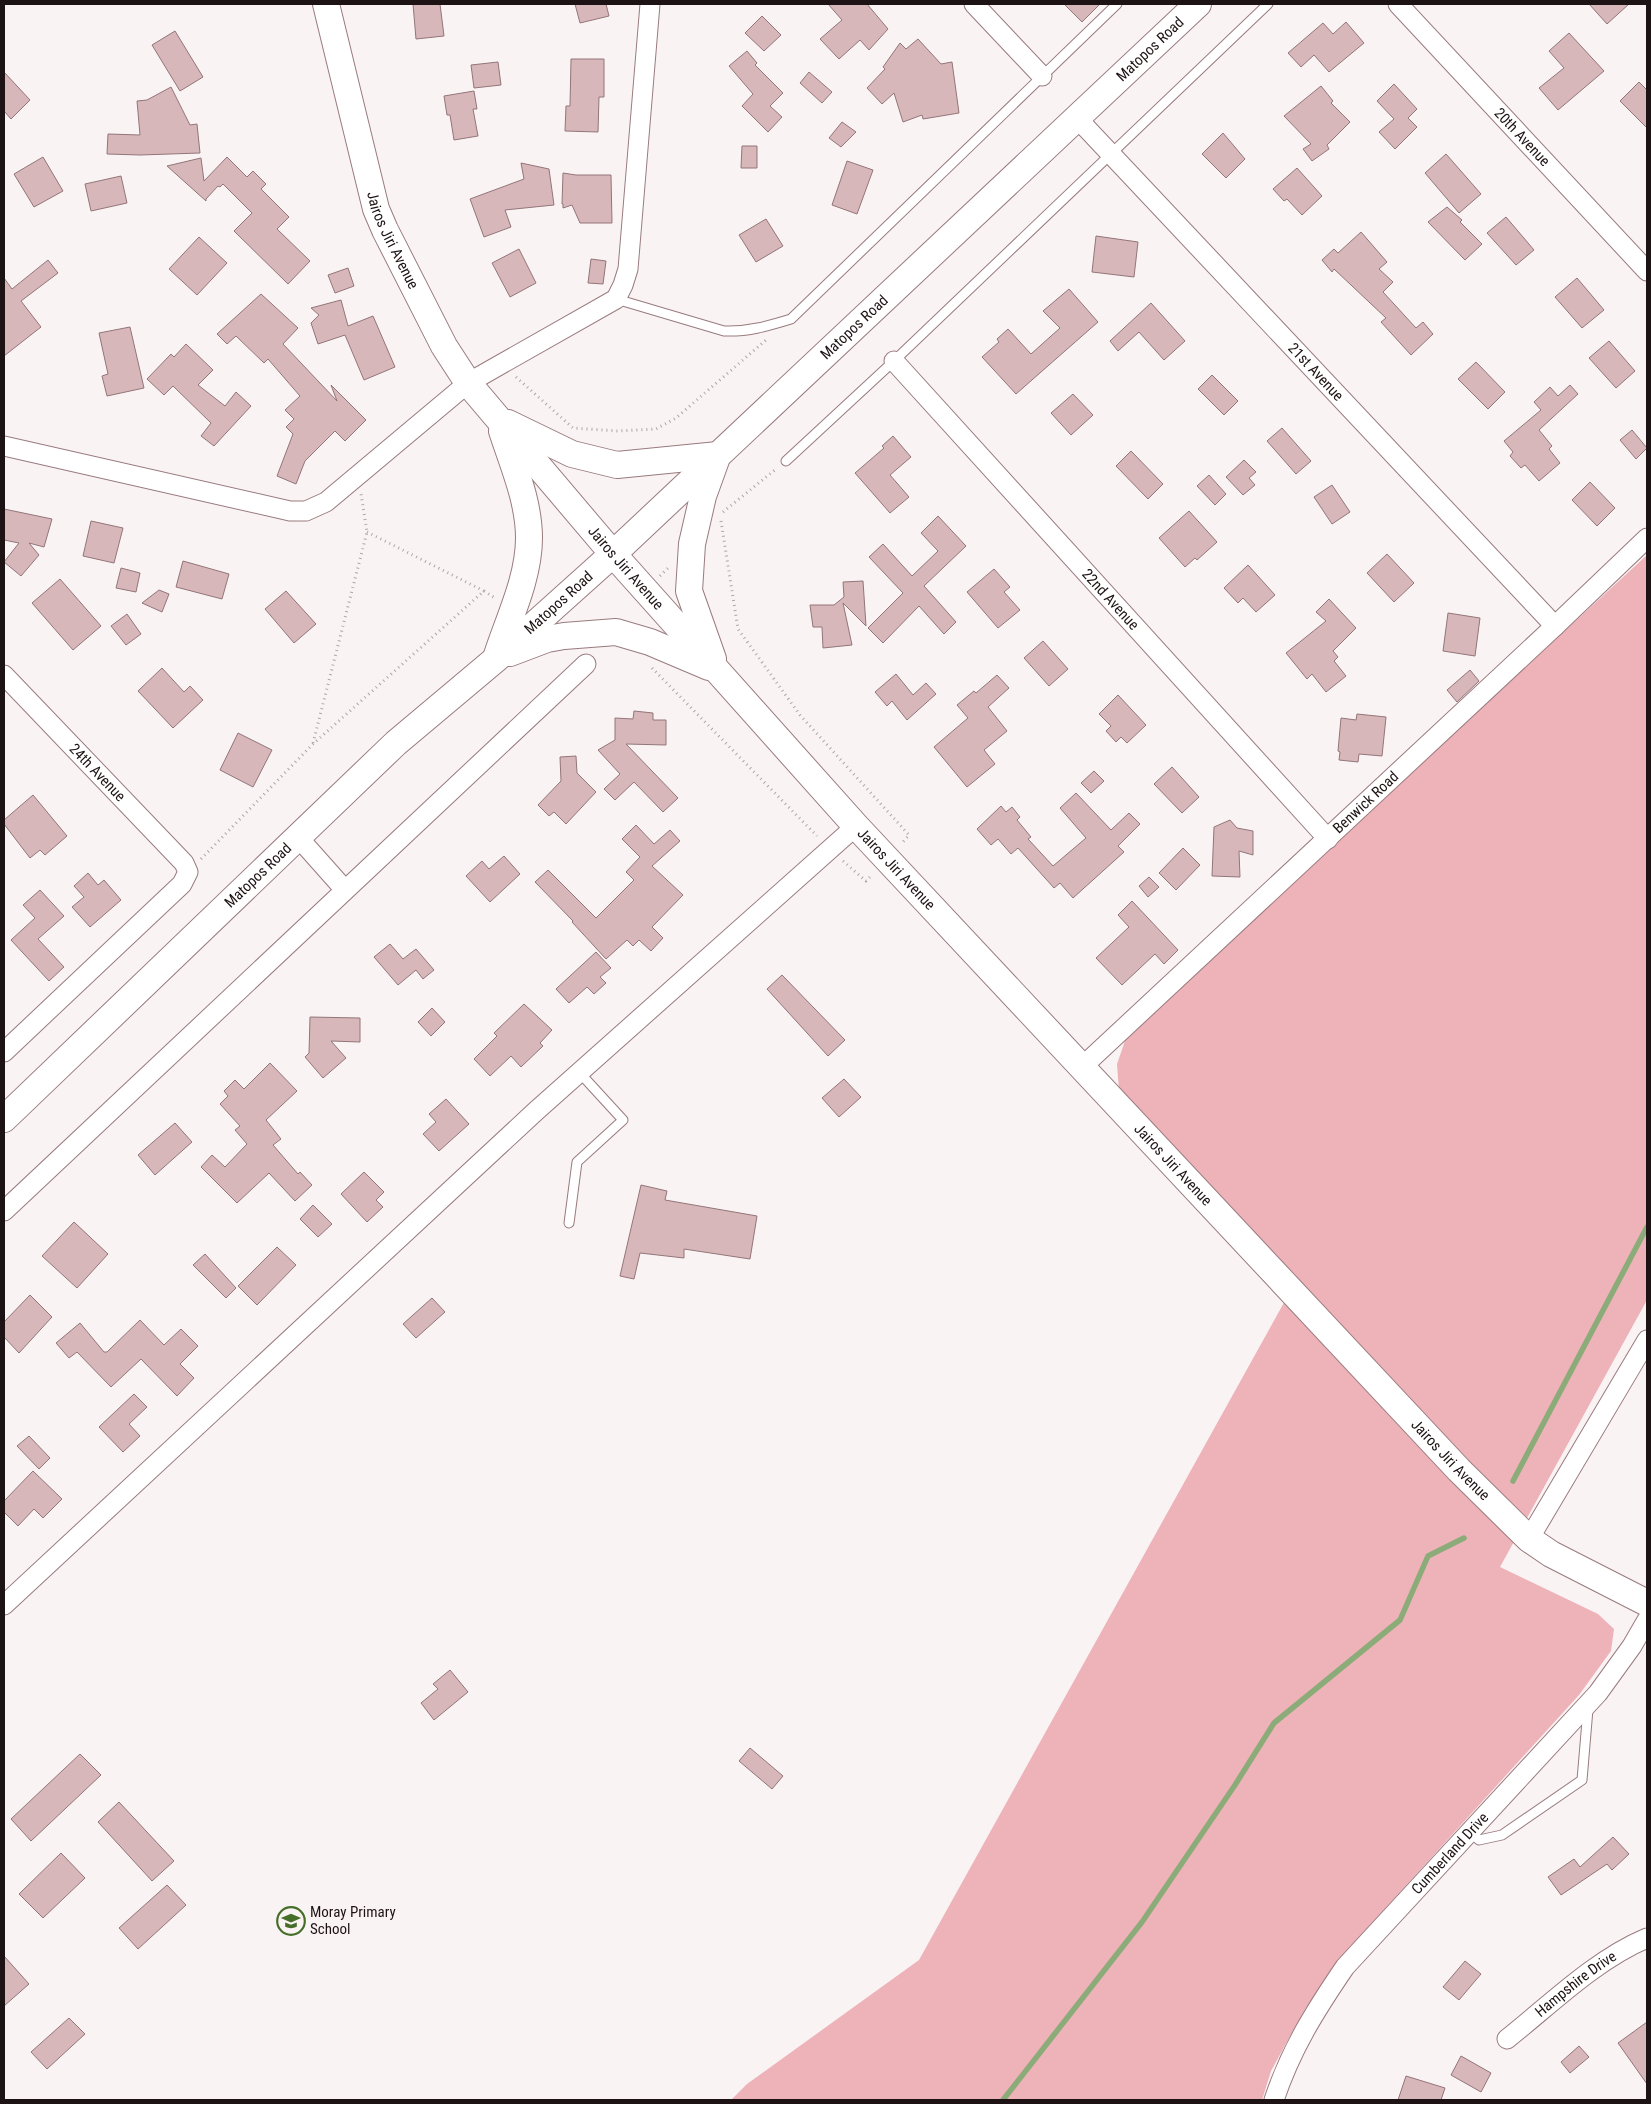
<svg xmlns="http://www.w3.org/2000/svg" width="1651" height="2104" font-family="'Roboto Condensed',sans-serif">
	<rect width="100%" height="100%" fill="#faf3f4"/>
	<polygon fill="#eeb2b9" points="1647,555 1647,1300 1500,1567 1598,1614 1614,1629 1611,1651 1579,1695 1341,1957 1305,2009 1271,2071 1262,2100 731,2100 747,2084 919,1960 1296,1281 1119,1091 1117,1064 1127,1035"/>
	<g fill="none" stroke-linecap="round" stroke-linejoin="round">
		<g stroke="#8bac78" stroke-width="5.5">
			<polyline points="1513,1481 1647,1227"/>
			<polyline points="1003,2100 1142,1922 1235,1785 1274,1723 1400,1620 1428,1556 1464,1538"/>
		</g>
	</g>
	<g fill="#d7b7ba" stroke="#937579">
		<polygon points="413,4 440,4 444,36 416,39"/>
		<polygon points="575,4 606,4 609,16 580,23"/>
		<polygon points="828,4 867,4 888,29 869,50 860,40 839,59 820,39 842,20"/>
		<polygon points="1064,4 1100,4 1082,22"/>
		<polygon points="1589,4 1629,4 1607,24"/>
		<polygon points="762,16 781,35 764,51 745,33"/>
		<polygon points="1346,22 1364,43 1329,72 1314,55 1301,67 1288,53 1323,23 1333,34"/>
		<polygon points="175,31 203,77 180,91 152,45"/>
		<polygon points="1569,33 1604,71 1558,110 1539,88 1564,68 1549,51"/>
		<polygon points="918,39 941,64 952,62 959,113 923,119 922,115 903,122 894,93 882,104 867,88 885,69 883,67 900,43 906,49"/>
		<polygon points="747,51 757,63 755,65 783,93 770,106 782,117 768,132 742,106 753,94 729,66"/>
		<polygon points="571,59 604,59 604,97 599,97 598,132 565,131 566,106 570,106"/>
		<polygon points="498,62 501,85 474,88 471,65"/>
		<polygon points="4,72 30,100 11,119 4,111"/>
		<polygon points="809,72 832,92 822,103 800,83"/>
		<polygon points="1639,82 1647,90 1647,128 1620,101"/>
		<polygon points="1394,84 1417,109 1408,118 1417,127 1395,149 1379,132 1394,119 1377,101"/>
		<polygon points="1321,86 1333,101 1331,103 1350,122 1327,145 1329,149 1312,161 1303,149 1311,144 1284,116"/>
		<polygon points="171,87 190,125 197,124 200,153 140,155 107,154 108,134 140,135 137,101 147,100"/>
		<polygon points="474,91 477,109 473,109 478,136 454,140 450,115 447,115 444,96"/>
		<polygon points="842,122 856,132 841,147 829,138"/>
		<polygon points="1223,133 1245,159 1226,178 1202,154"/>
		<polygon points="742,146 757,146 757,168 741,168"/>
		<polygon points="1446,154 1481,194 1459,213 1425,173"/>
		<polygon points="43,157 63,191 34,207 14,174"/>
		<polygon points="227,157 247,177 253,171 266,184 261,189 289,217 277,229 310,261 288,284 234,231 252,213 223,184 220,187 218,186 206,199 206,201 167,166 201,158 204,181"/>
		<polygon points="847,161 873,170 857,214 832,205"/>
		<polygon points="521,163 549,169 554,205 505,210 511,227 484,237 470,199 524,179"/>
		<polygon points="1297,168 1322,196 1302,215 1287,199 1284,201 1273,189"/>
		<polygon points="563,173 576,175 611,175 612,223 580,223 572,205 563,208 563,204 562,204"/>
		<polygon points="121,176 127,203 91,211 85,184"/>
		<polygon points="1447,207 1462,220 1460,222 1482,244 1465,260 1428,222"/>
		<polygon points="1506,217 1534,250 1516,265 1487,233"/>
		<polygon points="766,219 783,246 756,262 739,235"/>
		<polygon points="1361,232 1387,262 1379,269 1393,282 1383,292 1416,328 1423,322 1433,334 1411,355 1381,322 1386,318 1334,269 1332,272 1322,260 1334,249 1338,253"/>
		<polygon points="1096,236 1138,242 1134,277 1092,272"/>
		<polygon points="199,237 227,263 197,295 169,269"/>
		<polygon points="519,249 536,283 510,297 492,263"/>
		<polygon points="591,259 606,261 603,284 588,283"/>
		<polygon points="48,260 58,273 21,301 41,327 4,356 4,278 12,289"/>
		<polygon points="348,268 354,286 335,293 328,275"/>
		<polygon points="1577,278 1604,310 1582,328 1555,297"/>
		<polygon points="1069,289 1098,322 1016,394 982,357 999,342 997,339 1008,329 1031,354 1060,328 1043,311"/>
		<polygon points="261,294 298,328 283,344 337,401 331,385 366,420 345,441 335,431 305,461 296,484 277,476 293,434 286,427 294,419 285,410 300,396 268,359 264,363 236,336 227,344 217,334"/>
		<polygon points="341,300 348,326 373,316 395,367 364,380 345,335 318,344 311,323 319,315 311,308"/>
		<polygon points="1151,303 1185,341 1164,360 1139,332 1118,351 1110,341"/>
		<polygon points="130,327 144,388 107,396 102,376 108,374 99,333"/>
		<polygon points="1609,341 1635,371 1616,388 1589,358"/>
		<polygon points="186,344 213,370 198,385 225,406 236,392 251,406 214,446 201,436 211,423 173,386 164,395 147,379 171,354 174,357"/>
		<polygon points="1476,362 1505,392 1488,409 1458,379"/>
		<polygon points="1212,375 1238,401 1224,415 1198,389"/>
		<polygon points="1570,385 1578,394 1539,430 1552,446 1549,449 1560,463 1539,481 1525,465 1521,468 1510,456 1513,452 1504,441 1541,410 1534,402 1550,387 1558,396"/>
		<polygon points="1073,394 1093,415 1071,435 1051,413"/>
		<polygon points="1282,428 1311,461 1296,474 1267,441"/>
		<polygon points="1632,430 1647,448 1636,459 1620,440"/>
		<polygon points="893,436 911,457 890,475 909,497 890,513 855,473 884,448 882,446"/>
		<polygon points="1131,451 1163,484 1148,499 1116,466"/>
		<polygon points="1244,460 1256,472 1249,478 1255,485 1243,495 1226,477"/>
		<polygon points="1209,475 1226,494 1215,505 1197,486"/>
		<polygon points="1590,482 1615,508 1597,526 1572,500"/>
		<polygon points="1332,485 1350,512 1332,524 1314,497"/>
		<polygon points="4,509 52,519 44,547 29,543 39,555 21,576 4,562 19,543 4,540"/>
		<polygon points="1189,511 1217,542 1197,560 1195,558 1185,567 1159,538"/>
		<polygon points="938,516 966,546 924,586 956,622 944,634 919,606 883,643 868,628 903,593 869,557 883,544 912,576 938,551 921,533"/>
		<polygon points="91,521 123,528 114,563 83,556"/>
		<polygon points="1387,554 1414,583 1394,602 1367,573"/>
		<polygon points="183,561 229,574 222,599 176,587"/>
		<polygon points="1248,565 1275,595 1256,612 1243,598 1238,603 1224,588"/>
		<polygon points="121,568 140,573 136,592 116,588"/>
		<polygon points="994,569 1010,587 1004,592 1020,610 998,628 967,592"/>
		<polygon points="60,579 101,626 73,650 32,603"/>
		<polygon points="863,581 866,626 843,603 852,645 823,648 822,627 813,627 810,605 834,605 844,597 843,582"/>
		<polygon points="159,590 169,594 162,612 142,603"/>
		<polygon points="286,591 316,624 294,643 265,609"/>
		<polygon points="1329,599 1356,628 1333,651 1338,657 1334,661 1346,676 1326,692 1312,674 1307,679 1286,653 1326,621 1316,612"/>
		<polygon points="1448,613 1480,618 1475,656 1443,651"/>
		<polygon points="127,614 141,634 126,645 111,626"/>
		<polygon points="1043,641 1068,669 1049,686 1024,658"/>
		<polygon points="162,668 184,692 190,686 203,700 173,728 138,691"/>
		<polygon points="1470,670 1479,681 1457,702 1447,690"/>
		<polygon points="896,674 913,695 926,683 936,694 907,720 892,701 887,706 875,692"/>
		<polygon points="997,675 1009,688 988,707 1007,731 984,750 995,764 967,787 934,747 968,718 957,705 974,691 976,693"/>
		<polygon points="1118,695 1146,725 1127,743 1121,737 1116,742 1106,731 1111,726 1099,714"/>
		<polygon points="634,711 653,713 653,720 666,720 666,745 626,744 678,798 663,812 634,782 615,800 604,789 620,774 598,750 615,740 615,718 633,719"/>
		<polygon points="1357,714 1386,717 1382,756 1359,754 1358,762 1339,760 1340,752 1338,751 1341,718 1356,720"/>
		<polygon points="238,733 272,750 253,787 220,770"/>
		<polygon points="576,756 577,773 596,792 566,824 554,812 549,816 538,805 561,781 560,757"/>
		<polygon points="1172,767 1199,797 1182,813 1154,784"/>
		<polygon points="1094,771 1104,781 1091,793 1081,783"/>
		<polygon points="1076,793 1111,830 1129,813 1140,824 1118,846 1124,852 1073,898 1060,883 1054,888 1018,848 1011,854 998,839 991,845 977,829 1001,806 1006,812 1012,807 1020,817 1017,820 1031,837 1028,839 1053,866 1086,838 1060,808"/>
		<polygon points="33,795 67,836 45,855 40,850 30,858 4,824 4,820"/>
		<polygon points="1230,820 1237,828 1253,831 1253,855 1239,851 1240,877 1212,876 1214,827"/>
		<polygon points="636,825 654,844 670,830 680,841 652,866 683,895 652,927 663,938 651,951 639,940 633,946 627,940 606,959 572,922 573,921 535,882 548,870 596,918 634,880 626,872 640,857 622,839"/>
		<polygon points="1183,848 1200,865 1176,890 1159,873"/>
		<polygon points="504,856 520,874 490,902 466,876 482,861 489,869"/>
		<polygon points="88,873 98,885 104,880 121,900 90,927 72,907 84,897 74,886"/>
		<polygon points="1149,877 1159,887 1148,897 1139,886"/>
		<polygon points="40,890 64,916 38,939 64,967 49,981 11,940 35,918 23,905"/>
		<polygon points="1132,901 1178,950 1164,964 1155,954 1122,985 1096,958 1129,927 1118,915"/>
		<polygon points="390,944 403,959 416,949 434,970 423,979 416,970 398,985 374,957"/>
		<polygon points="596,952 611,968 600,977 606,983 594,994 587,987 569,1003 556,989"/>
		<polygon points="782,975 845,1040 828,1056 767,989"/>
		<polygon points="524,1004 552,1030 540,1043 543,1046 521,1067 511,1056 490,1076 474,1059 497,1036 494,1033"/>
		<polygon points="432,1008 445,1022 431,1036 418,1022"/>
		<polygon points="310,1017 360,1018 360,1042 331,1041 346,1058 323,1078 305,1057 309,1053"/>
		<polygon points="270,1063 297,1091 266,1120 281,1139 273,1145 298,1174 300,1172 312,1185 295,1201 269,1173 237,1203 201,1167 212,1155 225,1167 247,1144 235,1130 240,1126 220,1104 228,1096 224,1091 235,1080 244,1089"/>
		<polygon points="844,1079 861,1097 839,1117 822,1098"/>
		<polygon points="446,1099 469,1124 439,1151 423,1134 436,1122 429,1114"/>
		<polygon points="175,1123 192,1142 155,1175 138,1155"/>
		<polygon points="364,1172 384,1192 376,1200 383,1207 367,1222 341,1194"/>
		<polygon points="641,1185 667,1191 665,1200 757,1216 750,1259 684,1249 684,1258 640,1253 634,1279 620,1276"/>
		<polygon points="313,1205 332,1224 318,1237 300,1219"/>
		<polygon points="74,1222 108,1254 77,1288 42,1256"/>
		<polygon points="277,1247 296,1265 257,1305 238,1286"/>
		<polygon points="205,1254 236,1288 226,1298 193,1265"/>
		<polygon points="30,1295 52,1317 19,1353 4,1337 4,1322"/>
		<polygon points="432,1298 445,1312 416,1338 403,1324"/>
		<polygon points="140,1320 164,1345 181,1329 198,1346 180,1364 194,1378 177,1396 141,1359 111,1387 77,1352 69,1358 56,1343 80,1323 104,1352 107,1352"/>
		<polygon points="134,1394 147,1407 129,1424 140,1436 123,1452 99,1427"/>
		<polygon points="29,1436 50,1458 39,1469 17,1446"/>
		<polygon points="33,1471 62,1499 43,1518 34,1509 18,1526 4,1512 4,1501"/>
		<polygon points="450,1670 468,1692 434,1720 421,1703 438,1689 433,1684"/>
		<polygon points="750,1748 783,1776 772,1789 739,1761"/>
		<polygon points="80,1754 101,1775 31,1841 11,1819"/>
		<polygon points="119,1802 174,1861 152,1881 98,1822"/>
		<polygon points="1613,1837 1629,1854 1612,1870 1607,1864 1561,1895 1548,1877 1574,1859 1580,1867"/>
		<polygon points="61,1853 85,1878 43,1918 19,1894"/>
		<polygon points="167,1885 186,1905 138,1949 119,1928"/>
		<polygon points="4,1956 29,1984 4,2006"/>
		<polygon points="1465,1961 1481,1974 1459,2000 1443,1987"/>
		<polygon points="69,2018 85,2034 47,2069 31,2052"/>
		<polygon points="1647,2022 1647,2084 1618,2043"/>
		<polygon points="1579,2046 1589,2057 1570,2073 1561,2062"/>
		<polygon points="1461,2056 1491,2073 1481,2092 1451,2075"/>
		<polygon points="1406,2076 1445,2088 1441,2100 1398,2100"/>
	</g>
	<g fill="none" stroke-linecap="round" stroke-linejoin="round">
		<defs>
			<g id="lane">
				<path d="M616,299L724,331C748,332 768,326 791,319L1117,4"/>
				<polyline points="786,461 894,361 1268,4"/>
				<polyline points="569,1223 577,1162 623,1120 579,1072"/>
				<polyline points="1470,1833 1479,1840 1502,1835 1582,1780 1588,1709"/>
			</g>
			<g id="street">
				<polyline points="974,4 1042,76"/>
				<path id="s1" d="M1398,4L1647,271"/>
				<path id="s2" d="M1076,117L1555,626"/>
				<path id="s3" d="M894,361L1328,839"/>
				<polyline points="4,446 290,511 306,511 326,502 468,383 616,299 623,285 628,269 650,4"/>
				<path id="s4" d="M4,675L184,863L188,872L182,884L4,1052"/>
				<polyline points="297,836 345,890"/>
				<path id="s5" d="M1082,1067L1555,626L1647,538"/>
				<polyline points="4,1211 586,664"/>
				<polyline points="1529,1539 1647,1340"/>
				<polyline points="4,1605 536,1111 856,826"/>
				<path id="s6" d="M1507,2039C1551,2004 1595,1960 1647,1938"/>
				<path id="s7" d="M1274,2100C1291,2049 1315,2011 1345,1967L1598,1693L1632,1646L1647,1620"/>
			</g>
			<g id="secondary">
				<path id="s8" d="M326,4L376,209L385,230L444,346L468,383L613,554L856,826L1459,1470L1529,1539L1551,1554L1647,1603"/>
				<polyline points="508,423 572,454 617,465 718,455"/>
				<polyline points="510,653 547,639 564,636 616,632 650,642 709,667"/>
				<path d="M497,655C509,618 529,578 529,538C529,501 513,465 502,431"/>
				<polyline points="713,659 689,591 692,544 703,496 716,460"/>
				<path id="s9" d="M4,1119L396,743L496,659L613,554L1198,4"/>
			</g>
		</defs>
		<use href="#lane" stroke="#997b7e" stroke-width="11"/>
		<use href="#street" stroke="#997b7e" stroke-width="21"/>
		<use href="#secondary" stroke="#997b7e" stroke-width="28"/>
		<g stroke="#aea6a7" stroke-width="3" stroke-dasharray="1 4" stroke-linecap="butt">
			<polyline points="516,377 573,428 618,431 656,429 676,418 766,340"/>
			<polyline points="723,512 776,469"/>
			<polyline points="721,521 738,629 800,715 909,835 902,843"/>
			<polyline points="367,532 484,591"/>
			<polyline points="660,576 669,567"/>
			<polyline points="652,668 817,836"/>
			<polyline points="313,743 367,532 361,494"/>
			<polyline points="201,859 313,744 484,591 495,598"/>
			<polyline points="843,861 866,881 872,875"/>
		</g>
		<use href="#lane" stroke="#fff" stroke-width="9"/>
		<use href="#street" stroke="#fff" stroke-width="19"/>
		<use href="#secondary" stroke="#fff" stroke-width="26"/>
	</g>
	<defs>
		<symbol id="school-ring" viewBox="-11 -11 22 22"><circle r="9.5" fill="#faf3f4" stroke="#456e29" stroke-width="1.5"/><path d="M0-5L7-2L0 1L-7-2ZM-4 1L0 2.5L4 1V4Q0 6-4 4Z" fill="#456e29"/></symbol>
	</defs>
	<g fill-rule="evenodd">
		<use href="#school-ring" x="275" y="1905" width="32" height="32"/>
	</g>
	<g text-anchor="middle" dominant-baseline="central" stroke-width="5" stroke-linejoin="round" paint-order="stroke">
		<g font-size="15" fill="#1e1314" stroke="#faf3f4">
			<text stroke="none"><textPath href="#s9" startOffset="1568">Matopos Road</textPath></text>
			<text stroke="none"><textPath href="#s1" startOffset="182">20th Avenue</textPath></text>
			<text stroke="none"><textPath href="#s8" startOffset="246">Jairos Jiri Avenue</textPath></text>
			<text stroke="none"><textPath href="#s9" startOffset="1162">Matopos Road</textPath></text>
			<text stroke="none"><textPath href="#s2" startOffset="350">21st Avenue</textPath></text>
			<text stroke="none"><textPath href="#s8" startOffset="651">Jairos Jiri Avenue</textPath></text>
			<text stroke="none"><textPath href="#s3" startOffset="322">22nd Avenue</textPath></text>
			<text stroke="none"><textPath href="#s9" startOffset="758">Matopos Road</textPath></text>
			<text stroke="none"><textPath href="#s4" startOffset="135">24th Avenue</textPath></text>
			<text stroke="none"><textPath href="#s5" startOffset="388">Benwick Road</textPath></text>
			<text stroke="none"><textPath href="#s8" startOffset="1056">Jairos Jiri Avenue</textPath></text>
			<text stroke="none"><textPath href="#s9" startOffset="352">Matopos Road</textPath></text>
			<text stroke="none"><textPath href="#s8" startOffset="1461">Jairos Jiri Avenue</textPath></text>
			<text stroke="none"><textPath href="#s8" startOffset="1866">Jairos Jiri Avenue</textPath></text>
			<text stroke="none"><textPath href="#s7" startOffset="306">Cumberland Drive</textPath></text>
			<text stroke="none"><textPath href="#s6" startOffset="88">Hampshire Drive</textPath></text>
		</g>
		<g font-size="15" fill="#1e1314" stroke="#faf3f4" text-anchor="start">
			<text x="310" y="1912">Moray Primary<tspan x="310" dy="17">School</tspan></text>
		</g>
	</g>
	<rect width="1651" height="2104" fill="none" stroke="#1e1314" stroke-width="10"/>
</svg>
